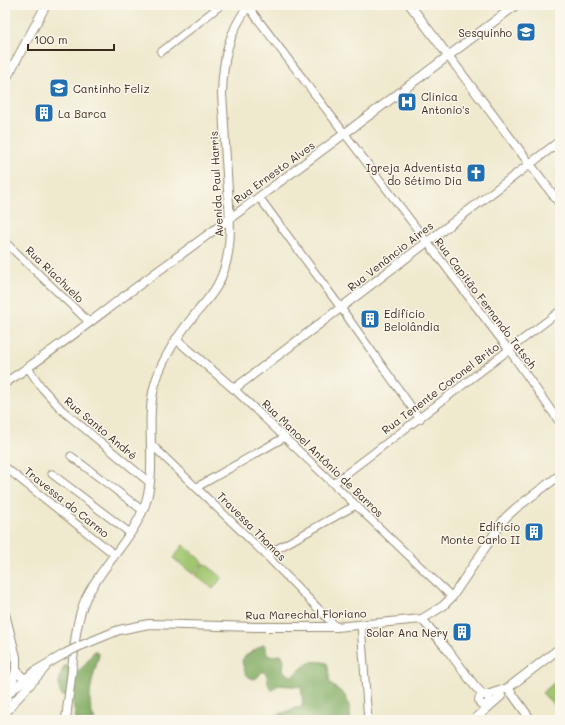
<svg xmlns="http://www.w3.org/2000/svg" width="565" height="725" font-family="Mali,sans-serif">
	<rect width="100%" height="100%" fill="#fbf7ec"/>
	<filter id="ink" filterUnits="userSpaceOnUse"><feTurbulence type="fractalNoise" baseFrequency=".025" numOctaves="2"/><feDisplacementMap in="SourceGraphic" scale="8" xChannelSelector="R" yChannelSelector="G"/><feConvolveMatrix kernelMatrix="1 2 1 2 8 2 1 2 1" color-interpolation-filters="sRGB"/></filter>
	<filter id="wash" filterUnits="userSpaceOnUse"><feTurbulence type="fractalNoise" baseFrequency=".012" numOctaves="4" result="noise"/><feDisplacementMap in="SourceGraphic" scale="16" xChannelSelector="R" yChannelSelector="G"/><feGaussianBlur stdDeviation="0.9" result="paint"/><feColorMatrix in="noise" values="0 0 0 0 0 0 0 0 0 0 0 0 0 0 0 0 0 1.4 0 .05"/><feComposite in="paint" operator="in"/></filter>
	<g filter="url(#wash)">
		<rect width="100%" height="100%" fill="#efe9ce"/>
		<g fill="#a1c670" stroke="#6e7847">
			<polygon points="183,545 203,562 193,574 173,558"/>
			<polygon points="204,563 222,577 213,589 195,575"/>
			<polygon points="560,678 560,710 542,693"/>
		</g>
		<g fill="#80ab62" stroke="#5e6a40">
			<path d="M264,644L268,656L282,655L284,660L283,670L288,675L293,676C306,665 309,658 327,663C329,669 329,677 330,684C349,696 348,698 351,720H276L275,716L303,705L301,687L278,685L272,691C266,685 269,678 265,672H261L259,676L255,679C245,678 244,670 242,661L244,657Z"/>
			<path d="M95,650L99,655C94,675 84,700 95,720H76L71,692L68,695L62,696C56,687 60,675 64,666L69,667L73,675L84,666Z"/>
		</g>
	</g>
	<g filter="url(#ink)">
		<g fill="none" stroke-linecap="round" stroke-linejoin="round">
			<defs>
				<g id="minor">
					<polyline points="247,5 509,350 560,423"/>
					<polyline points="161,52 221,5"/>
					<polyline points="259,197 341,308 420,419"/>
					<polyline points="5,242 89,322"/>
					<polyline points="28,368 42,388 62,410 149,482"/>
					<polyline points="234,389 452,597"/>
					<polyline points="151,444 266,555 336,627"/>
					<polyline points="71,456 142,510"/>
					<polyline points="5,467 115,555"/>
					<polyline points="52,474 130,533"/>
					<polyline points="334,483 560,311"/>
					<polyline points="197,487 285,437"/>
					<polyline points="266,555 356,505"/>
					<polyline points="361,625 368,720"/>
				</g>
				<g id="major">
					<polyline points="410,5 560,204"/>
					<polyline points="5,81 46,5"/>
					<polyline points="176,339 234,389 560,141"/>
					<path d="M5,383C60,347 111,305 165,266C283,180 400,93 516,5"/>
					<polyline points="5,614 16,657 16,670 21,676 25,678"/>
					<polyline points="422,619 447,649 474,685 483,695"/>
					<polyline points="80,646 119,630 149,624 256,627 336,627 422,619 443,606 452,597 505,518 516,508 560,475"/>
					<polyline points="508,688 531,720"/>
					<circle cx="484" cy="700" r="5"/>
					<polyline points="487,695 508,688 560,648"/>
					<polyline points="5,696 35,671 66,653"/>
					<polyline points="5,702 10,691 16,670"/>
					<polyline points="5,714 15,701 45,668"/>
					<polyline points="475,719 501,696"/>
					<path d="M66,720C68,700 71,680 73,660C75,639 77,618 86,598C102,565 132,540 145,505C158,467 145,426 154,388C160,362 176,338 192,318C201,307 210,298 217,286C236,252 229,211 227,174C225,147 224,121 222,94C223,59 228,33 249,5"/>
				</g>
			</defs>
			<use href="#minor" stroke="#958a76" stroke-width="9"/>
			<use href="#major" stroke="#958a76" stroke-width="10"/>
			<use href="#minor" stroke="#fff" stroke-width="7"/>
			<use href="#major" stroke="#fff" stroke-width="8"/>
			<defs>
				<polyline id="major-bridge" points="66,653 80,646"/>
			</defs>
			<use href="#major-bridge" stroke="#958a76" stroke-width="10" stroke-linecap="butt"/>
			<use href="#major-bridge" stroke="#fff" stroke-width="8"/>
		</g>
	</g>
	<defs>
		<symbol id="school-square" viewBox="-11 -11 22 22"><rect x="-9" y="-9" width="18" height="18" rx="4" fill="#1f6fb2" stroke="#fbf7ec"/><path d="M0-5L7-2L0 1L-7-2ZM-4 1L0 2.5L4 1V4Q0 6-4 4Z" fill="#fff"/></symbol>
		<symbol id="hospital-square" viewBox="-11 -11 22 22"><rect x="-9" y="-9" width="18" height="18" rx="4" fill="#1f6fb2" stroke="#fbf7ec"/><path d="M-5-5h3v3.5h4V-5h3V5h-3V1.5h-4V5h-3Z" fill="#fff"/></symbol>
		<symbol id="building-square" viewBox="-11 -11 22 22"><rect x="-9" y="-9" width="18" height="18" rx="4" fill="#1f6fb2" stroke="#fbf7ec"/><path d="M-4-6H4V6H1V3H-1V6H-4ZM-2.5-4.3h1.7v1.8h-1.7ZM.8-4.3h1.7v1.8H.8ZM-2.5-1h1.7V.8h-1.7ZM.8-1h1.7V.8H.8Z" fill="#fff"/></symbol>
		<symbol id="church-square" viewBox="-11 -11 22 22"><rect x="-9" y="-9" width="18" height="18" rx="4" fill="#1f6fb2" stroke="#fbf7ec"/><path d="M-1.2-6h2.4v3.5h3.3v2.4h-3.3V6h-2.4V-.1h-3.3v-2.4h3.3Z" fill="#fff"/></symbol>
	</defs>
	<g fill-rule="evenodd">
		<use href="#school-square" x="515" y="21" width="22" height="22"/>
		<use href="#school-square" x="48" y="77" width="22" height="22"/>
		<use href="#hospital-square" x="396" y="91" width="22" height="22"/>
		<use href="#building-square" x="33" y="102" width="22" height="22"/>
		<use href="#church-square" x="465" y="162" width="22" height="22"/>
		<use href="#building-square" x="359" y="308" width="22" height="22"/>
		<use href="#building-square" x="523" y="521" width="22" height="22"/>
		<use href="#building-square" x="451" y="621" width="22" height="22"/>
	</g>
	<g text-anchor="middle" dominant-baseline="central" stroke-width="3" stroke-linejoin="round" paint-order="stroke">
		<g font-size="11" fill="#3b2a1e" stroke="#fbf7ec" text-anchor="end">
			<text x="512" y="32">Sesquinho</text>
			<text x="73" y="88" text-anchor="start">Cantinho Feliz</text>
			<text x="421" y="96" text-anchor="start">Clínica<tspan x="421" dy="13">Antonio's</tspan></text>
			<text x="58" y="113" text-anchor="start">La Barca</text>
			<text x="462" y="167">Igreja Adventista<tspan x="462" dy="13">do Sétimo Dia</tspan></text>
			<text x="384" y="313" text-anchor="start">Edifício<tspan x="384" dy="13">Belolândia</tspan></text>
			<text x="520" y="526">Edifício<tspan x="520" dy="13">Monte Carlo II</tspan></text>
			<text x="448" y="632">Solar Ana Nery</text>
		</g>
		<g font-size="11" fill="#3b2a1e" stroke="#fbf7ec">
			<text transform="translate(274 172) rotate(-36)">Rua Ernesto Alves</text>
			<text transform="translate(216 184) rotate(-93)">Avenida Paul Harris</text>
			<text transform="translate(390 256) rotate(-38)">Rua Venâncio Aires</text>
			<text transform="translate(55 274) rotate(44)">Rua Riachuelo</text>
			<text transform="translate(486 303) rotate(53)">Rua Capitão Fernando Tatsch</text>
			<text transform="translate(440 388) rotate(-37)">Rua Tenente Coronel Brito</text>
			<text transform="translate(101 428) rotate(40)">Rua Santo André</text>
			<text transform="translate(323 458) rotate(44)">Rua Manoel Antônio de Barros</text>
			<text transform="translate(67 502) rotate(39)">Travessa do Carmo</text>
			<text transform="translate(252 526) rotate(45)">Travessa Thomas</text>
			<text transform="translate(306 614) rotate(-1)">Rua Marechal Floriano</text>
		</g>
	</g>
	<rect width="565" height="725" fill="none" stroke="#fbf7ec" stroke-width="20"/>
	<path d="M28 44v6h86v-6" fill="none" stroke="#3b2a1e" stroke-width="2"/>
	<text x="34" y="44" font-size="12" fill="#3b2a1e" stroke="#fbf7ec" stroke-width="3" paint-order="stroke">100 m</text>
</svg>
